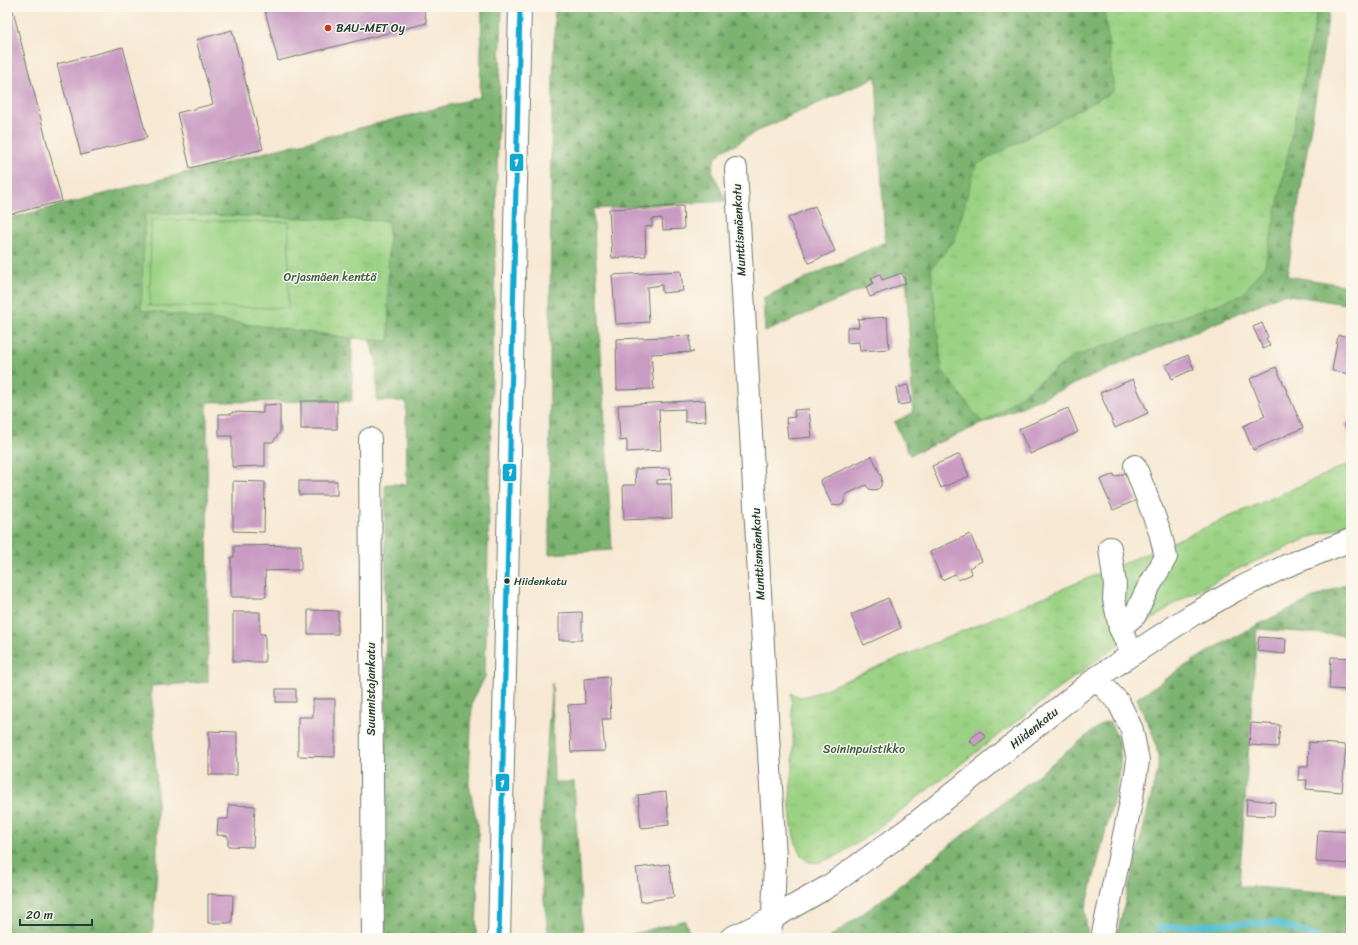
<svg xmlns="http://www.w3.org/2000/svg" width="1358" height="945" font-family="Sriracha,sans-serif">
	<defs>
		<pattern id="forest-firs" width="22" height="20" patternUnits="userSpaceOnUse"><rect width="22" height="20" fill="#7bb370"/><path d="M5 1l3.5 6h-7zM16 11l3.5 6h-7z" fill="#64935d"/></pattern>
		<pattern id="park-tufts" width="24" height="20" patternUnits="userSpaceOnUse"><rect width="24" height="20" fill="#9ad182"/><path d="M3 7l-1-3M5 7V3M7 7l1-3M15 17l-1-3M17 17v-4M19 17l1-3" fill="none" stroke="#84b471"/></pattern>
	</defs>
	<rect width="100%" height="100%" fill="#fbf7ec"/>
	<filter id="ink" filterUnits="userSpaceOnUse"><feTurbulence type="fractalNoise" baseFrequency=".025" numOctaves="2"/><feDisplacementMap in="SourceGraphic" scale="8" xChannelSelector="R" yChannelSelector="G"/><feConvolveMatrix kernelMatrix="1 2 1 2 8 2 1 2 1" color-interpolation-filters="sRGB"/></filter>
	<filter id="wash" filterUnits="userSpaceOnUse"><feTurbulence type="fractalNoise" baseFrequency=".012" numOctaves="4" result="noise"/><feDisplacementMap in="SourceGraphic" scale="16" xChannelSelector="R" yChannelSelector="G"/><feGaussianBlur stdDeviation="0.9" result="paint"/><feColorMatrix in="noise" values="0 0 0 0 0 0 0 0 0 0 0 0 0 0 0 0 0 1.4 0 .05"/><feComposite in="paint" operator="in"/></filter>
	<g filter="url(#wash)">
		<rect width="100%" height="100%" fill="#f7e8d3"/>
		<g fill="url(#forest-firs)" stroke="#4d7852">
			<polygon points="482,7 502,7 498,133 485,677 472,702 469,785 479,833 476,938 385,938 386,790 385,484 407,484 406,401 377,401 376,358 369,339 389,341 388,286 389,221 146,213 141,310 352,338 352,401 207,402 208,682 151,686 157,793 157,871 152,938 7,938 7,219 480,97"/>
			<polygon points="555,7 1330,7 1287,276 1351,286 1351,305 1283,294 910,455 894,422 913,413 906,270 765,332 763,298 885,242 876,77 755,132 734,146 724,149 715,159 712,170 726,201 593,209 612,550 549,554 551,149"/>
			<path d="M1351,582V636L1257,629L1239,886L1351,894V938H1116L1158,769C1160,739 1146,725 1137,698C1161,682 1184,666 1209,651C1255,625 1302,602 1351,582Z"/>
			<polygon points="552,683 554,782 574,782 583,938 549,938 538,855"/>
			<path d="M1104,722L1110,723C1121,741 1122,758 1119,778L1085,912L1088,938H829L880,901Z"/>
			<polygon points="685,920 689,933 677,938 618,938"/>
		</g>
		<g fill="url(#park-tufts)" stroke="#5c875b">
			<polygon points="1104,7 1318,7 1265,265 1242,295 1071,358 983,424 942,370 931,269 954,241 976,165 1114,91"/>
			<polygon points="145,213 389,221 388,286 389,341 352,338 141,310"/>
			<path d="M1351,463V523L1306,539L1238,569L1172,605L1062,686L861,841C849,848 824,866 810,862C794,858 791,820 790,807C789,791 793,776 793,761C794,738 792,715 791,693L800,697L811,695L1150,552Z"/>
		</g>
		<polygon fill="#9ad182" stroke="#5c875b" points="151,220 289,222 288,308 150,306"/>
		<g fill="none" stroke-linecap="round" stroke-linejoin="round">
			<polyline stroke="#55bfd1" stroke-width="7" points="1159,928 1218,924 1275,923 1319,938"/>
		</g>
		<g id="blocks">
			<g fill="#c99bc3">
				<polygon points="7,7 12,7 62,201 7,215"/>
				<polygon points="264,7 423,7 427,23 278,61"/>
				<polygon points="232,30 263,149 190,168 177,113 213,104 196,40"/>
				<polygon points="123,47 147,138 81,155 57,64"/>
				<polygon points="683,206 684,229 663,230 662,218 652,219 652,226 645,227 646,256 612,258 609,209"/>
				<polygon points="815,206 835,251 809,263 788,218"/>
				<polygon points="681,271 683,291 662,293 662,285 647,287 649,322 616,324 612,275"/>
				<polygon points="902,273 906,283 870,297 866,287 873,283 871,278 880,274 882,280"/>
				<polygon points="887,317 889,349 860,351 859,342 847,343 847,328 859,327 858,319"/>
				<polygon points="1262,323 1268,337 1266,338 1270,346 1263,349 1253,327"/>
				<polygon points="1338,335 1351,337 1350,374 1332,371"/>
				<polygon points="691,336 691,337 690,337 690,351 694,352 651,354 654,389 617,390 616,339"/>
				<polygon points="1188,355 1194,369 1172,379 1166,365"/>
				<polygon points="1276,367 1303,428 1253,450 1243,426 1265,416 1250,379"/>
				<polygon points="1133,379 1148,413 1115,428 1100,393"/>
				<polygon points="908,385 911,403 899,405 896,388"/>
				<polygon points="705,400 706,421 685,422 685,409 659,410 661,450 627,452 627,440 620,441 618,405"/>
				<rect x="301" y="401" width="36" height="28"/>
				<polygon points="280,404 280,432 273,442 265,442 265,466 232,467 232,436 219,436 219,414 232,414 232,412 263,413 263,405"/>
				<polygon points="1068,408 1078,432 1030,454 1019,429"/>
				<polygon points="809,409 812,437 788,439 786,418 795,417 794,410"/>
				<polygon points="1351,421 1351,439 1345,424"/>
				<polygon points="960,454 969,476 941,488 932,466"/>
				<polygon points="872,456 882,478 881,486 878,489 874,490 869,489 866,485 845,495 845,499 843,504 839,506 832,505 820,480"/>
				<polygon points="670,468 671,479 657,480 657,484 671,484 672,518 624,520 623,485 636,485 635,469"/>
				<polygon points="1125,473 1137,500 1113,510 1100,480 1114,474 1115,477"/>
				<polygon points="233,481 265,482 264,532 233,531"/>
				<rect x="299" y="481" width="38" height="14"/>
				<polygon points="970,534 982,561 969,568 972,574 958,580 955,574 942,580 930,552"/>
				<polygon points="301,545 301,570 265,571 266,597 231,597 231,557 234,557 234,546"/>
				<polygon points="888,598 901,628 864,645 851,615"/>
				<polygon points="308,610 338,611 338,634 308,634"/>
				<polygon points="233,612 260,612 260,634 265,634 265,662 233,662"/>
				<polygon points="582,612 582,640 559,640 559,613"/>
				<polygon points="1259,637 1286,639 1285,654 1257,651"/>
				<polygon points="1331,657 1351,658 1351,690 1329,689"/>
				<polygon points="609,677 611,719 602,719 605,751 571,752 568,705 585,704 584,679"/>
				<rect x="276" y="689" width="20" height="13"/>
				<polygon points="313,699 335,699 335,757 298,756 298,717 313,717"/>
				<polygon points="1251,723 1280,725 1278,747 1249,745"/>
				<polygon points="209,731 237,732 237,775 209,775"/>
				<polygon points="980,731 986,737 975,746 969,740"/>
				<polygon points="1309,742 1346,745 1342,792 1306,789 1307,780 1298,780 1299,767 1308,767"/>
				<polygon points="666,792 669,825 641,828 638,795"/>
				<polygon points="1247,799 1275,802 1274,816 1246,815"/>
				<polygon points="229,805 255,806 253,847 228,846 228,836 217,835 218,819 228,819"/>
				<polygon points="1318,830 1351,832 1351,864 1316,862"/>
				<polygon points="669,864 674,897 641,902 636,868"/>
				<polygon points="208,894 233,895 232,923 208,923"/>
			</g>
		</g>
	</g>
	<g filter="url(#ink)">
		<use href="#blocks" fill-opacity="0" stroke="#6b796c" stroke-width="1"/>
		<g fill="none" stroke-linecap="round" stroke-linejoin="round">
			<defs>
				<g id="minor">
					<polyline points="736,169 775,858 773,918 768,938"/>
					<polyline points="370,439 373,938"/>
					<polyline points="1110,548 1115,585 1114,599 1120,628"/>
					<polyline points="1132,654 1120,628 1135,615 1147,590 1166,557 1160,532 1135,466"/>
					<polyline points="1096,678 1119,703 1132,730 1138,761 1131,802 1102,938"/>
					<polyline points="499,938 520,7"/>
					<polyline points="731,938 773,918 829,886 907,830 1096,678 1192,615 1236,590 1286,566 1351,540"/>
				</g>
			</defs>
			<use href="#minor" stroke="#6b796c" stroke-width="24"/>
			<use href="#minor" stroke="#fff" stroke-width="22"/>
			<defs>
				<polyline id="bus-1" points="499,938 520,7"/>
			</defs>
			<use href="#bus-1" stroke="#fbf7ec" stroke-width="8"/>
			<use href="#bus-1" stroke="#0ea8d4" stroke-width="5"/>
		</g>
	</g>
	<circle fill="#c8321e" stroke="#fbf7ec" stroke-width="1.5" cx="328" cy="28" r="4"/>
	<circle fill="#1f3d34" stroke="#fbf7ec" stroke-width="1.5" cx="507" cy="581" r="3.5"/>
	<g text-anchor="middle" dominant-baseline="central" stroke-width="3" stroke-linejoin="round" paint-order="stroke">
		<g font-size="11" fill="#1f3d34" stroke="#fbf7ec" text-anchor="start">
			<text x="514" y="581">Hiidenkatu</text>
		</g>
		<g font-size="12" fill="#1f3d34" stroke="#fbf7ec" text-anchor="start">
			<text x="336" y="28">BAU-MET Oy</text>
		</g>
		<g font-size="12" fill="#1f3d34" stroke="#fbf7ec">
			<text transform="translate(739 230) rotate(-93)">Munttismäenkatu</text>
			<text transform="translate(758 554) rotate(-93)">Munttismäenkatu</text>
			<text transform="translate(371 689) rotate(-90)">Suunnistajankatu</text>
			<text transform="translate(1034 728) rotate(-39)">Hiidenkatu</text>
		</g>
		<g font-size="12" fill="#385b44" stroke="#fbf7ec">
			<text x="330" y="277">Orjasmäen kenttä</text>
			<text x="864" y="749">Soininpuistikko</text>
		</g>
	</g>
	<g stroke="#fbf7ec" stroke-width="1.5">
		<rect x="509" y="153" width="15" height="19" rx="4" fill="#0ea8d4"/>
		<rect x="502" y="463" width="15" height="19" rx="4" fill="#0ea8d4"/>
		<rect x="495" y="773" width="15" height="19" rx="4" fill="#0ea8d4"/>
	</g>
	<g font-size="11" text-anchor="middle" font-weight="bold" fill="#fff">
		<text x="516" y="166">1</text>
		<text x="510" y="476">1</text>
		<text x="502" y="787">1</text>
	</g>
	<rect width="1358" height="945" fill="none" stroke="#fbf7ec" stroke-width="24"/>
	<path d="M20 919v6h72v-6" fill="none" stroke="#1f3d34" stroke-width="2"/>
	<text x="26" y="919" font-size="12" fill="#1f3d34" stroke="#fbf7ec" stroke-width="3" paint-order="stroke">20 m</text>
</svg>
